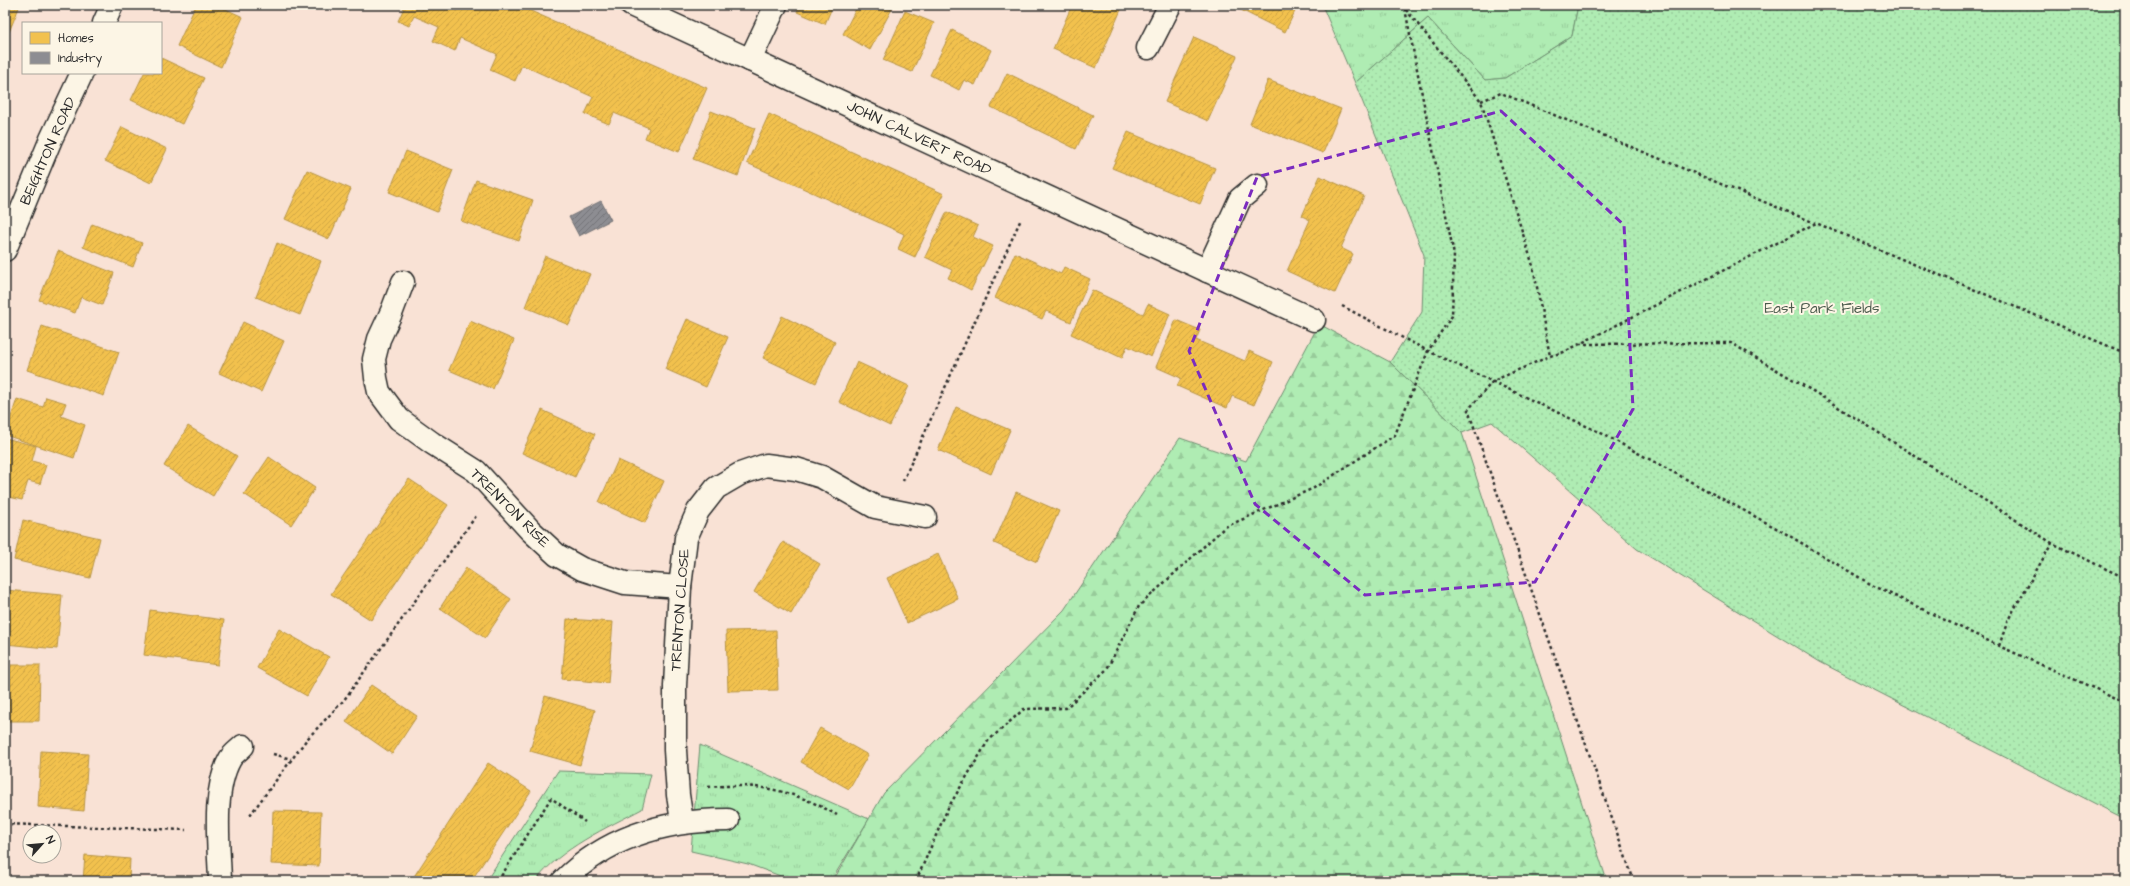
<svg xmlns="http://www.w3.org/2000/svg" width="2130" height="886" font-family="'Architects Daughter',sans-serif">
	<defs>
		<pattern id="grass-tufts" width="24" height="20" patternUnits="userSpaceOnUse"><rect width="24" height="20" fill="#afecb3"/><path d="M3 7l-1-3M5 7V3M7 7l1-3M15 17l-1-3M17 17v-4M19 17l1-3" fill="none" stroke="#97cb9a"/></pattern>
		<pattern id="forest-firs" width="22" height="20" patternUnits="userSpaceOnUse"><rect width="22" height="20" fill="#afecb3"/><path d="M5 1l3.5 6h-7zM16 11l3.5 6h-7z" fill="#97cb9a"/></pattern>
		<pattern id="park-dots" width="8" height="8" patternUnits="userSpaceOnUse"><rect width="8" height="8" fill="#afecb3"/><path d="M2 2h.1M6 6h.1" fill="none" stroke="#97cb9a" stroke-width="1.8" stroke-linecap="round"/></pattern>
		<pattern id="homes-hatch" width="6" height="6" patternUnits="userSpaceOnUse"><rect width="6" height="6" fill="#f2c14e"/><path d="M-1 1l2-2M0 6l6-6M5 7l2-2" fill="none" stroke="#d0a644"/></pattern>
		<pattern id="industry-hatch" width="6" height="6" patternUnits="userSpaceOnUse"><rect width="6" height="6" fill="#8d8d92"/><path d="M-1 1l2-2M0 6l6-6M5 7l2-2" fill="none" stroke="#737377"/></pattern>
	</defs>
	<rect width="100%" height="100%" fill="#f9e2d5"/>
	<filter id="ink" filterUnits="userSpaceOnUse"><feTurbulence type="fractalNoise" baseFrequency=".025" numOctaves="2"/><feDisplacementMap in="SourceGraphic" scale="8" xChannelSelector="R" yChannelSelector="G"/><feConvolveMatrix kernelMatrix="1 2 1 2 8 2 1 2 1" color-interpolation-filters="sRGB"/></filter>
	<g filter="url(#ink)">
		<g fill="url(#grass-tufts)" stroke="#6d8c6f">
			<polygon points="1322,5 1578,5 1572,36 1505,78 1485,80 1428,18 1355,83"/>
			<polygon points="700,745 869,819 831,881 794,881 748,864 691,851"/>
			<path d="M558,771L651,774L642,809C608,827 559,849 536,881H486Z"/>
		</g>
		<polygon fill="url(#forest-firs)" stroke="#6d8c6f" points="1319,324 1390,362 1462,433 1607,881 833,881 884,793 1064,610 1180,438 1246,461"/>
		<polygon fill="url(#park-dots)" stroke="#6d8c6f" points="1578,5 2125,5 2125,819 1820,662 1637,549 1492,422 1462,433 1390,362 1422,312 1424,255 1355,83 1428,18 1485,80 1505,78 1572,36"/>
		<g fill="url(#homes-hatch)" stroke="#b69444">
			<polygon points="5,5 20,5 9,32 5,31"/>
			<polygon points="196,5 217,5 243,17 221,67 177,46"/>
			<polygon points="396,5 517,5 707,88 679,152 645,138 649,128 614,113 609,124 585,114 593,97 522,65 515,81 490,70 497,54 460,38 455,51 433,41 439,27 414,16 409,26 398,21 404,8"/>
			<polygon points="800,5 833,5 825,24 797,12"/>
			<polygon points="858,5 889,5 893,7 870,50 843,34"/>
			<polygon points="1072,5 1123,5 1096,68 1053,49"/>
			<polygon points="1231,5 1298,5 1285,32"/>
			<polygon points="905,11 934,23 912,72 883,60"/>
			<polygon points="952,30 991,50 975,85 964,80 959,90 930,75"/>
			<polygon points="1194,37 1237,56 1208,121 1165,102"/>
			<polygon points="161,58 204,78 182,124 131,100 144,73 161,73"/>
			<polygon points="1007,73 1093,115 1076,149 991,107"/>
			<polygon points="1268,80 1341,109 1323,153 1250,124"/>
			<polygon points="711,111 755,128 738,176 693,159"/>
			<polygon points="769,114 944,194 915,257 898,249 904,234 747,163"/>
			<polygon points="122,127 167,149 151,183 105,161"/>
			<polygon points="1128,132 1215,168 1200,204 1112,168"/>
			<polygon points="406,151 453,170 437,212 389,192"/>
			<polygon points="307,170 351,189 329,239 285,219"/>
			<polygon points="1320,176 1364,196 1341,248 1353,254 1335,293 1287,271 1310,220 1302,216"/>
			<polygon points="476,180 533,200 519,241 461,221"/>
			<polygon points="947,212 978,226 973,237 993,246 971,290 948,278 952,270 925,257"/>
			<polygon points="92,224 142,243 133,267 83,247"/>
			<polygon points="277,243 321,261 300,315 256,297"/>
			<polygon points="58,251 114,273 102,305 81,297 75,313 39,300"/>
			<polygon points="1015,253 1061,274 1064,267 1090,279 1071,322 1046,311 1042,319 995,298"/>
			<polygon points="545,256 590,274 569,325 525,307"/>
			<polygon points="1092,290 1143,314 1148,304 1170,314 1151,357 1127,346 1122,358 1071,334"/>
			<polygon points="782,316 835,342 816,383 763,358"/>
			<polygon points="687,319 728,337 706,387 665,369"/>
			<polygon points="1176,320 1200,330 1196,340 1245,361 1249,351 1273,362 1254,405 1232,396 1227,408 1177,386 1181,378 1156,367"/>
			<polygon points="470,321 514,340 493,389 449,370"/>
			<polygon points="243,322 284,341 261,392 219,373"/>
			<polygon points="42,326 119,352 104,396 27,370"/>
			<polygon points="857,362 909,386 890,426 839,402"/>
			<polygon points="46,397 66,403 61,416 85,425 74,458 5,435 17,399 43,407"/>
			<polygon points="956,407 1010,430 991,474 938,450"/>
			<polygon points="542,410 595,434 575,477 522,453"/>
			<polygon points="188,426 237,456 213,496 164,466"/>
			<polygon points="5,438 36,446 32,461 46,465 40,484 28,481 22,500 5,496"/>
			<polygon points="269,457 315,488 291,525 244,494"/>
			<polygon points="618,460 664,481 645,523 599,502"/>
			<polygon points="409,479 448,505 371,620 331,594"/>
			<polygon points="1016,492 1059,511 1037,562 994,543"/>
			<polygon points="23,520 100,538 90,578 14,560"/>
			<polygon points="783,542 820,564 791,614 754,592"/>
			<polygon points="938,554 958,599 907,623 887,578"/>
			<polygon points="466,568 511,599 485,638 440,608"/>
			<polygon points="5,590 62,595 57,649 5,644"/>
			<polygon points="150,610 224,620 218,665 144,655"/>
			<polygon points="567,619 613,622 608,683 562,679"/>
			<polygon points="279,629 329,657 307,696 257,668"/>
			<polygon points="776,630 778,690 728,691 726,631"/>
			<polygon points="5,665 40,665 39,721 5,721"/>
			<polygon points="371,685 417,716 392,754 346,722"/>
			<polygon points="545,696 595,710 580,765 530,751"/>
			<polygon points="820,728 868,755 849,789 801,762"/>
			<polygon points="41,751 88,754 84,811 38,807"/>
			<polygon points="488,763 531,791 471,881 411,881"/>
			<polygon points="273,811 321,812 319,866 271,864"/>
			<polygon points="85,855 130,859 129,881 83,881"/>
		</g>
		<polygon fill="url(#industry-hatch)" stroke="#707073" points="601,201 611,220 579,236 569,217"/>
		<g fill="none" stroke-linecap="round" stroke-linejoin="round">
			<defs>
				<g id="minor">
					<polyline points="631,5 1314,320"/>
					<polyline points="1148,48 1170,5"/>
					<polyline points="750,60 776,5"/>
					<polyline points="1207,271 1240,199 1257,185"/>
					<polyline points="403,282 392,311 379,339 374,359 376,378 379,392 399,419 432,443 476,471 530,530 557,555 582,569 625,583 680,587"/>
					<polyline points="682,821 678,795 675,750 675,686 680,587 686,538 698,511 716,488 740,474 766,465 796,469 822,477 875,507 925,517"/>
					<path d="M220,881C219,845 212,791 230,759C233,754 239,750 243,746"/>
					<path d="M563,881C608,836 666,820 728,820"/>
				</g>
				<g id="tertiary">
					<polyline points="104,23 112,5"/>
					<polyline points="5,250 51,139 82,73"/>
				</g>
			</defs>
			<use href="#minor" stroke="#2b2b2b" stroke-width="25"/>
			<use href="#tertiary" stroke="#2b2b2b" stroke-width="25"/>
			<g stroke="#2b2b2b" stroke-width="2.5" stroke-dasharray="3 3" stroke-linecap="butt">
				<polyline points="1402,5 1481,101 1533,266 1550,356"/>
				<polyline points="1481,101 1501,93 1815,223"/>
				<polyline points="1342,306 1428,351 1601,433 1778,529 1872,585 1999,646 2125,702"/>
				<polyline points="1579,344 1731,343 1816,393 2052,543 2125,578"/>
				<polyline points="903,481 1021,219"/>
				<polyline points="1999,646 2008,620 2052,543"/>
				<polyline points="273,754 291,759"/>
				<path d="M708,787C759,783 793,790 837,815"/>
				<polyline points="250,815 307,739 344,700 476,516"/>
				<polyline points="5,824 186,830"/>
				<polyline points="498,881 551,798 585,822"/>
				<polyline points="916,881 948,808 988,741 1024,709 1066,708 1107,669 1139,606 1225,527 1314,488 1395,435 1428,351 1452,316 1454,255 1405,9"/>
				<polyline points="1634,881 1468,410 1493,381 1550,356 1564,352 1816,223 2125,353"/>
			</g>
			<use href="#minor" stroke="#fcf5e5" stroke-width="22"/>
			<use href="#tertiary" stroke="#fcf5e5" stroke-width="22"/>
		</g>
	</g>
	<path fill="none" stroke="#7b2cbf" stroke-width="3" stroke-dasharray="8 5" stroke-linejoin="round" d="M1501,111L1624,225L1633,409L1535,582L1365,595L1255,504L1189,351L1257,177Z"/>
	<g text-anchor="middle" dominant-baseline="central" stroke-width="4" stroke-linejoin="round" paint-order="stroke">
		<g font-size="15" fill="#2b2b2b" stroke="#fcf5e5">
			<text transform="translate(919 138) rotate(25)">JOHN CALVERT ROAD</text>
			<text transform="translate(48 151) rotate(-66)">BEIGHTON ROAD</text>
			<text transform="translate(510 508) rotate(45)">TRENTON RISE</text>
			<text transform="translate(680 610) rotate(-86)">TRENTON CLOSE</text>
		</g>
		<g font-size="15" fill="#4c5b4d" stroke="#fcf5e5">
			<text x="1822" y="308">East Park Fields</text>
		</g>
	</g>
	<rect width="2130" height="886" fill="none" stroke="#fcf5e5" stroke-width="20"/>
	<rect x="10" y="10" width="2110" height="866" fill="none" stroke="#2b2b2b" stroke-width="1.5" filter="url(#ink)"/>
	<rect x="22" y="22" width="140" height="52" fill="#fcf5e5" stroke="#a8a49b"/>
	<rect x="30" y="32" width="20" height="12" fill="#f2c14e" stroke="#a8a49b"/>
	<text x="58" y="42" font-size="12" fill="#2b2b2b">Homes</text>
	<rect x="30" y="52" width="20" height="12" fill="#8d8d92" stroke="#a8a49b"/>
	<text x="58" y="62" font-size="12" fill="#2b2b2b">Industry</text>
	<g transform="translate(42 844) rotate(63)"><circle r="19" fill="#fcf5e5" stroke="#a8a49b"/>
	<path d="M0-3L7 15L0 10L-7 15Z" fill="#2b2b2b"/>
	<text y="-6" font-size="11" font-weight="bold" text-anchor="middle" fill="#2b2b2b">N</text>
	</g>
</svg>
